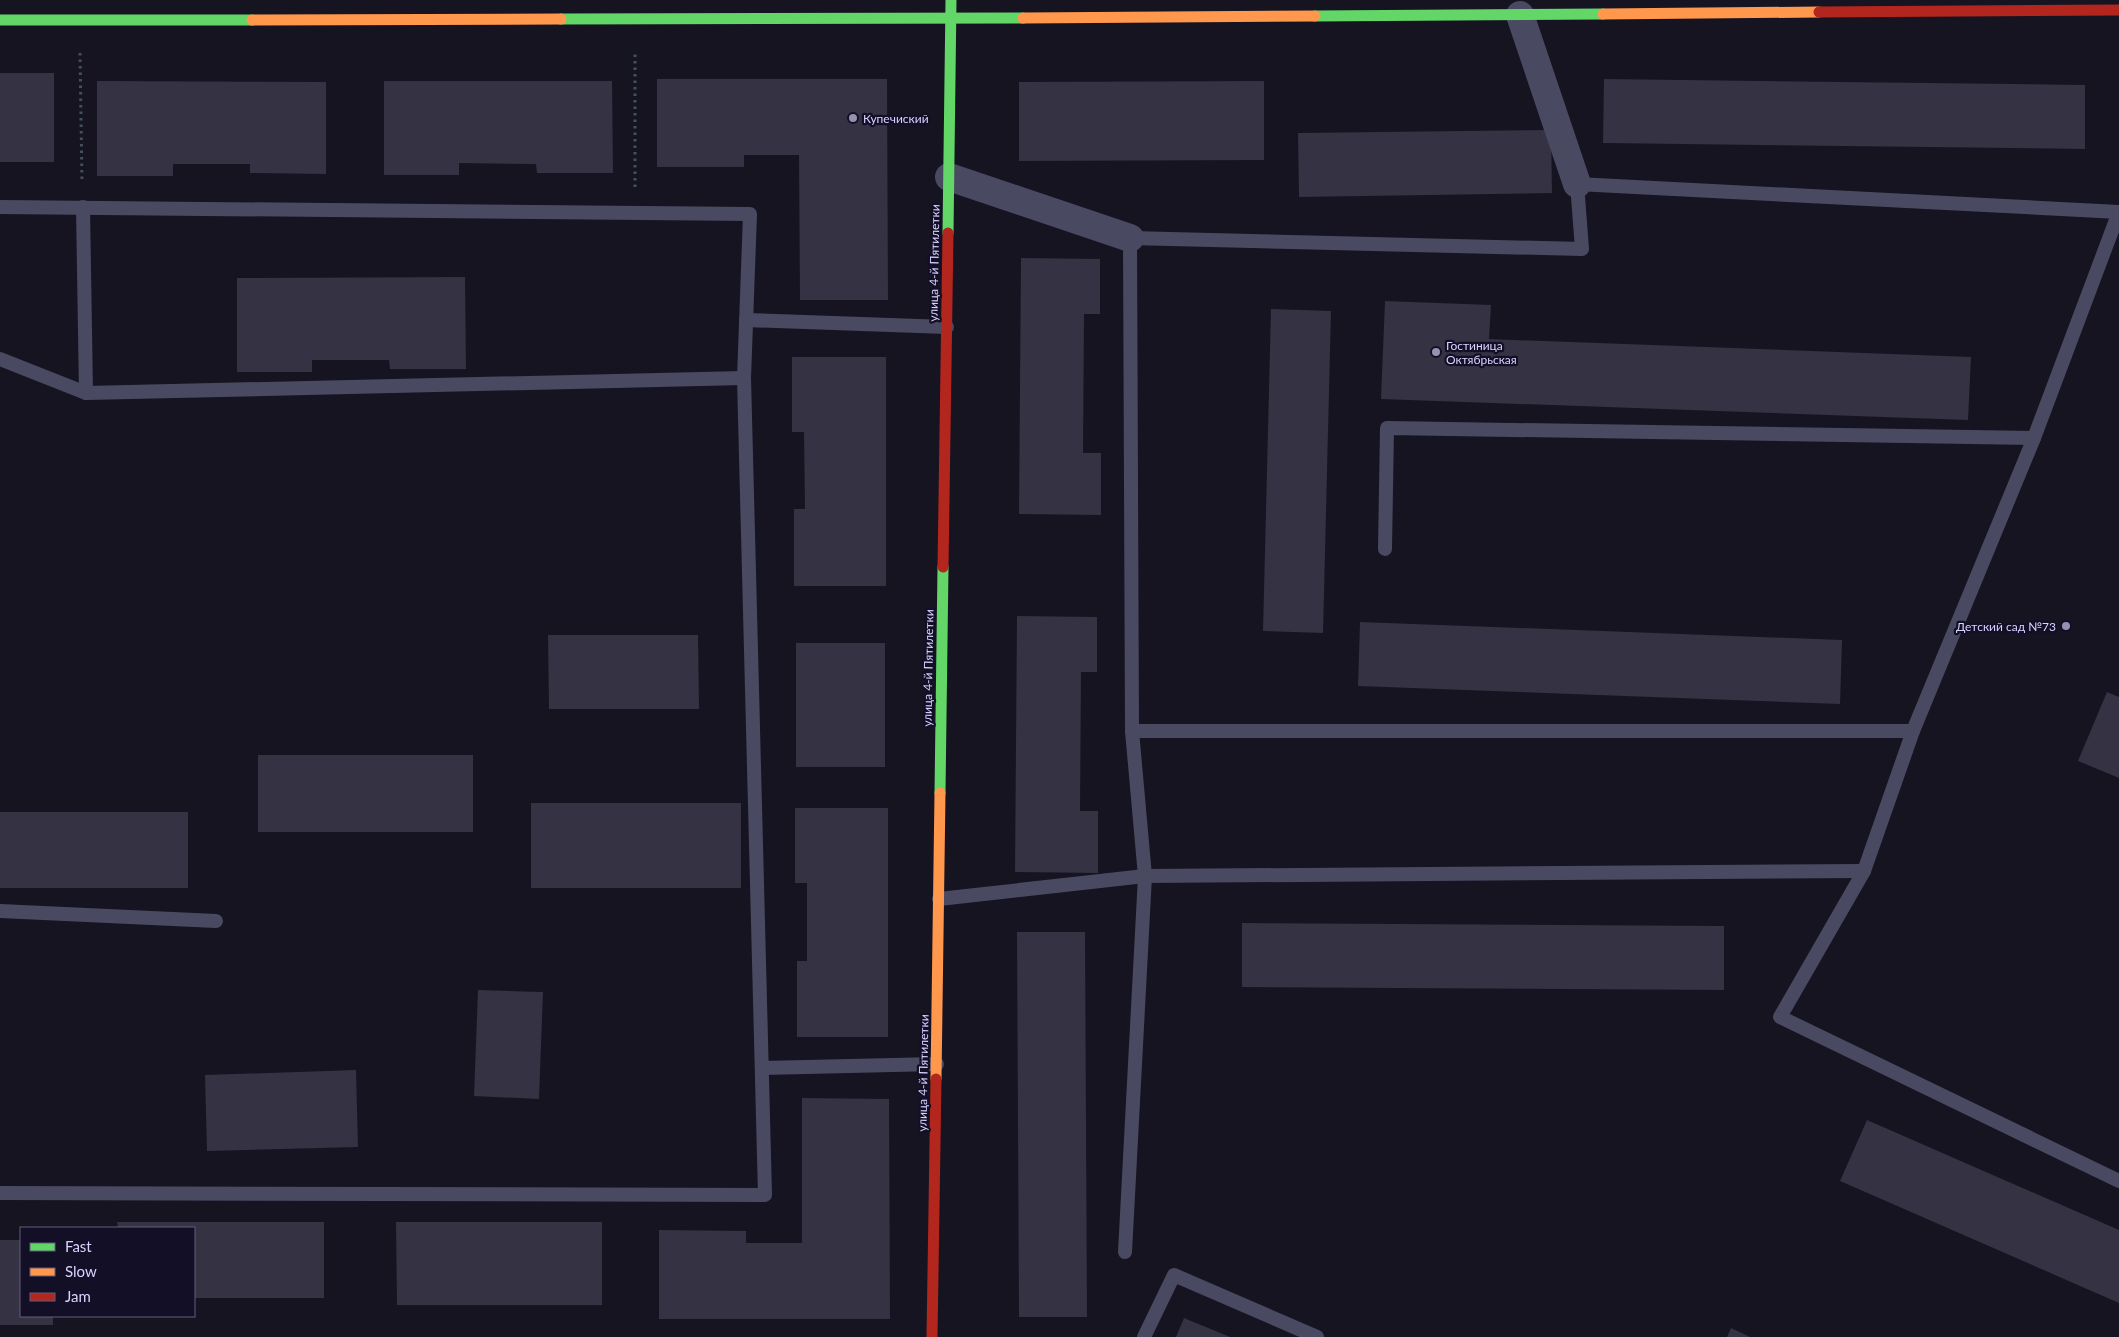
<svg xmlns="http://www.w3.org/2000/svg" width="2119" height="1337" font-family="Lato,sans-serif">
	<rect width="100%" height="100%" fill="#161421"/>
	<g fill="#343243">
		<rect x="0" y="73" width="54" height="89"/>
		<polygon points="657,79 887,79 888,300 800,300 799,155 744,155 744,167 657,167"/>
		<polygon points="1604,79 2085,85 2085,149 1603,143"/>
		<polygon points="97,81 326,82 326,174 250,173 250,164 173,164 173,176 97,176"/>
		<polygon points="384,81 612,81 613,173 537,173 536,164 459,163 459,175 384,175"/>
		<polygon points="1264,81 1264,160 1019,161 1019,82"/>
		<polygon points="1551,130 1552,193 1299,197 1298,133"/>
		<polygon points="1021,258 1100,259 1100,314 1084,314 1083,453 1101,453 1101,515 1019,514"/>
		<polygon points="465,277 466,369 390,369 389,360 312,360 312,372 237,372 237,278"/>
		<polygon points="1385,301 1491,305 1489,339 1971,357 1968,420 1381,399"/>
		<polygon points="1271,309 1331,311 1323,633 1263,631"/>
		<polygon points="792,357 886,357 886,586 794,586 794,509 805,509 804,432 792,432"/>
		<polygon points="1017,616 1097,617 1097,672 1081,672 1080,811 1098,811 1098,873 1015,872"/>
		<polygon points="1360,622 1842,640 1840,704 1358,686"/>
		<polygon points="548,635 698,635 699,709 549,709"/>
		<rect x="796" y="643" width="89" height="124"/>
		<polygon points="2107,692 2119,697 2119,778 2078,761"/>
		<rect x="258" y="755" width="215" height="77"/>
		<rect x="531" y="803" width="210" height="85"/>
		<polygon points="795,808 888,808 888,1037 797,1037 797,961 807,961 807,883 795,883"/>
		<rect x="0" y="812" width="188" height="76"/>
		<polygon points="1242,923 1724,926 1724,990 1242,987"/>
		<polygon points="1017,932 1085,932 1087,1317 1019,1317"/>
		<polygon points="478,990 543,992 539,1099 474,1096"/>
		<polygon points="356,1070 358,1147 207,1151 205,1075"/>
		<polygon points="802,1098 889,1099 890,1319 659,1319 659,1230 746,1231 746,1243 802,1243"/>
		<polygon points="1867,1120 2119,1230 2119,1303 1840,1181"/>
		<polygon points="117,1222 324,1222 324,1298 194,1298 194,1228 118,1228"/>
		<polygon points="396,1222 602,1222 602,1305 397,1305"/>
		<polygon points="0,1240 21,1240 21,1316 53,1316 53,1325 0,1325"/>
		<polygon points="1184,1318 1230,1337 1176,1337"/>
		<polygon points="1731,1328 1750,1337 1727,1337"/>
	</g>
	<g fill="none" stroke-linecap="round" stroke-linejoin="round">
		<g stroke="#44505f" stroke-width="3" stroke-dasharray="2.5 4" stroke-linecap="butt">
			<polyline points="80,53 82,182"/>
			<polyline points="635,187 635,51"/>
		</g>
		<g stroke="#4a4962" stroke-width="14">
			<polyline points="0,207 750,214 744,378 765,1195 0,1193"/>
			<polyline points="83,207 86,393"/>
			<polyline points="2119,212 2034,438 1913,731 1864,871 1780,1017 2119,1181"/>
			<polyline points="746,320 947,327"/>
			<polyline points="0,359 86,393 744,378"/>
			<polyline points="1385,549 1387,428 2034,438"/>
			<polyline points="1132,731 1913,731"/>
			<polyline points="939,899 1145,876 1864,871"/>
			<polyline points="0,911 216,921"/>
			<polyline points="762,1068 937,1064"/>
			<polyline points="1125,1252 1145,876 1132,731 1130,238 1582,249 1577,184 2119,212"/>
			<polyline points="1144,1337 1174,1275 1317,1337"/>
		</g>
		<g stroke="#4a4962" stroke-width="28">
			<polyline points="1520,15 1577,184"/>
			<polyline points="949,177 1130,238"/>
		</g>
		<g stroke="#63d668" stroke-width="11">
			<polyline points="1315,16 1603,14"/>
			<polyline points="561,19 1023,18"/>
			<polyline points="0,20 252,20"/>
			<polyline points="948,233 951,0"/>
			<polyline points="940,793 943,567"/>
		</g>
		<g stroke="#ff974d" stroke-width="11">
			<polyline points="1603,14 1819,12"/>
			<polyline points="1023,18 1315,16"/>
			<polyline points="252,20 561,19"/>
			<polyline points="936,1079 940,793"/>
		</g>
		<g stroke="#b3261e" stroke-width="11">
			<polyline points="1819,12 2119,10"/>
			<polyline points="943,567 948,233"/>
			<polyline points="932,1337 936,1079"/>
		</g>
	</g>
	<g fill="#9591b1" stroke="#130f26" stroke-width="2">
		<circle cx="853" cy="118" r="5"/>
		<circle cx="1436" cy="352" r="5"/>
		<circle cx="2066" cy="626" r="5"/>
	</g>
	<g text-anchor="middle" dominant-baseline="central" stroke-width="4.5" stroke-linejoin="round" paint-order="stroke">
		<g font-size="12" fill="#d9d4ff" stroke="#130f26" text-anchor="start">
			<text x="863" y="118">Купечиский</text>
			<text x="1446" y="345">Гостиница<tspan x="1446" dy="14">Октябрьская</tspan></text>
			<text x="2056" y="626" text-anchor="end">Детский сад №73</text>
		</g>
		<g font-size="12" fill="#d9d4ff" stroke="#130f26">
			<text transform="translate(934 263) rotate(-89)">улица 4-й Пятилетки</text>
			<text transform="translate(928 668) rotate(-89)">улица 4-й Пятилетки</text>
			<text transform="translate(923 1073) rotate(-89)">улица 4-й Пятилетки</text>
		</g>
	</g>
	<rect x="20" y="1227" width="175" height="90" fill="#130f26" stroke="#625e7d"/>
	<rect x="30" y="1243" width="25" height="8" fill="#63d668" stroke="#625e7d"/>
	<text x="65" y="1252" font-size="15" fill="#d9d4ff">Fast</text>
	<rect x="30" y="1268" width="25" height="8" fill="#ff974d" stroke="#625e7d"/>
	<text x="65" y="1277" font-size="15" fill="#d9d4ff">Slow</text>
	<rect x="30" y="1293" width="25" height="8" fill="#b3261e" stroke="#625e7d"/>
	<text x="65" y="1302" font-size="15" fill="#d9d4ff">Jam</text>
</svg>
